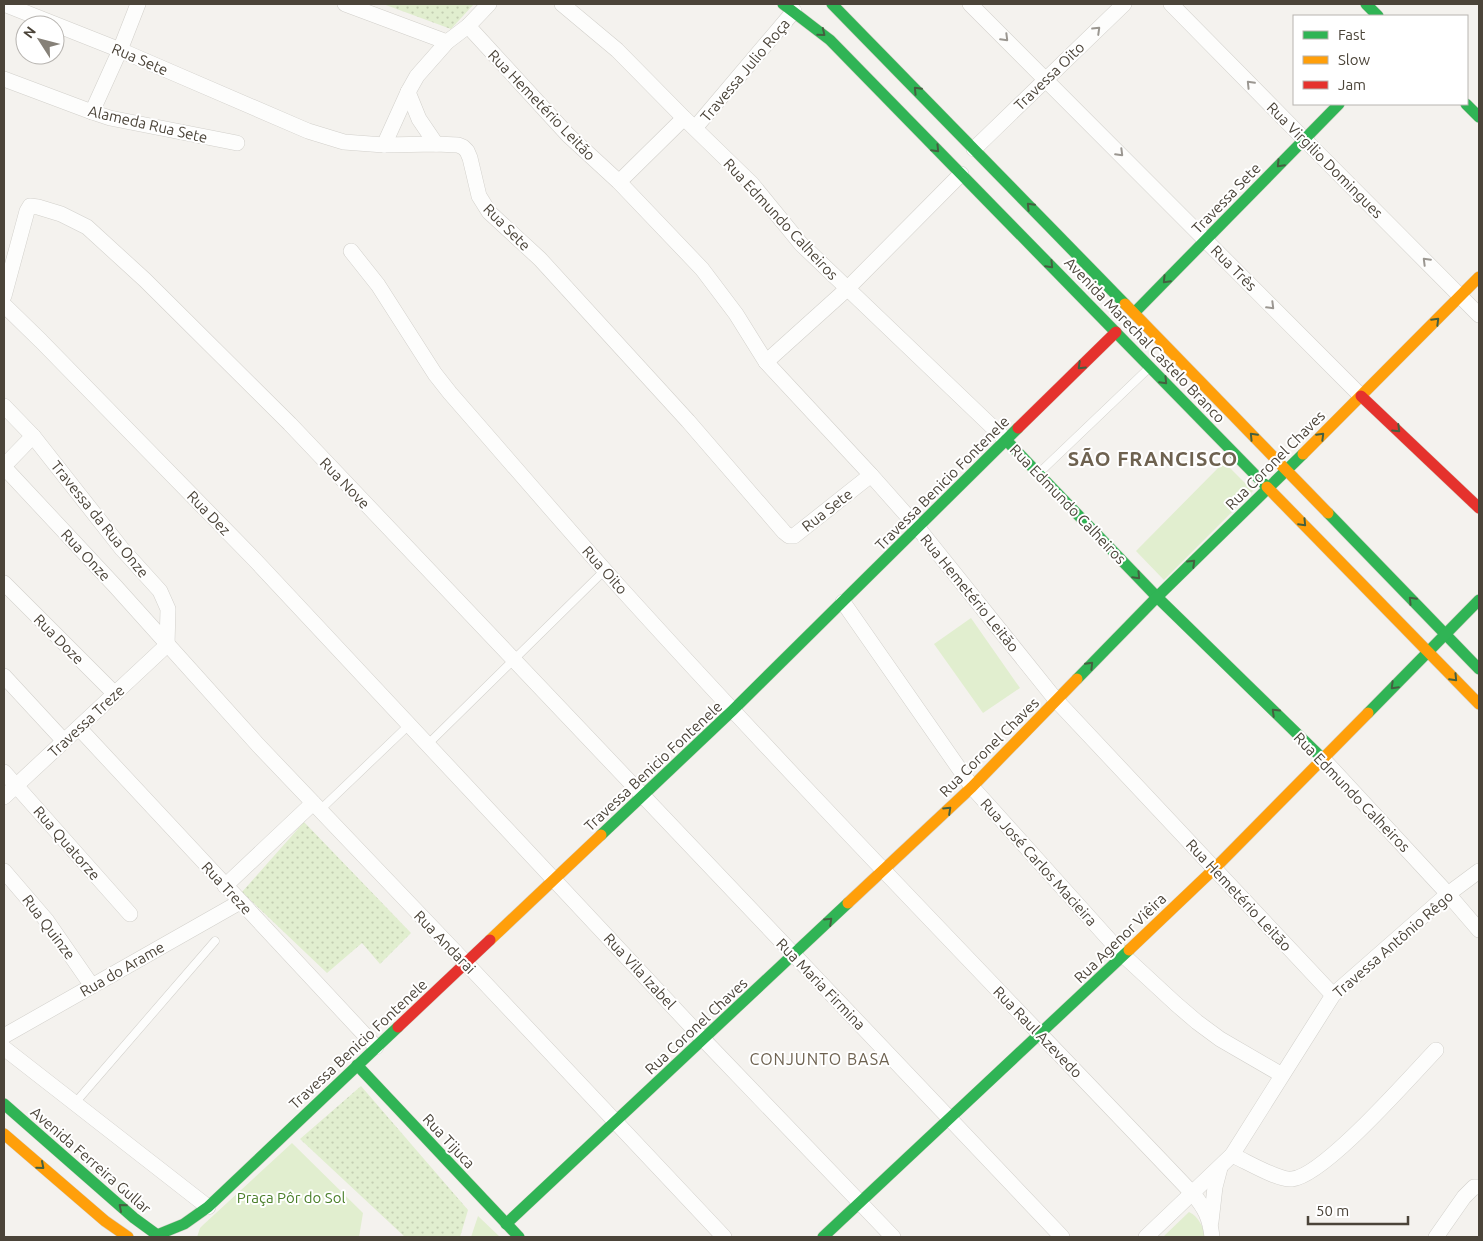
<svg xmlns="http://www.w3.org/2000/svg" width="1483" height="1241" font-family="Ubuntu,sans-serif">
	<defs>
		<pattern id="grass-dots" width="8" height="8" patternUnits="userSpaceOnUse" patternTransform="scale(1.25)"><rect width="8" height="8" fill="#e1eecf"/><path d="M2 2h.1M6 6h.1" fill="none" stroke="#c3cdb2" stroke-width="1.8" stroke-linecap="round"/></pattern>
	</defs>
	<rect width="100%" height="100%" fill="#f4f2ee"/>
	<g fill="url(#grass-dots)">
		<polygon points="383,4 474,4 451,29"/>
		<polygon points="304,822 411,933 380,964 362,943 327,973 242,892"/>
		<polygon points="361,1086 468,1210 460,1237 405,1237 300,1139"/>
	</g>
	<g fill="#e1eecf">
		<polygon points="1224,462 1253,491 1164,580 1136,551"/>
		<polygon points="971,618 1020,688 983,713 934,644"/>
		<polygon points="292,1143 363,1213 359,1237 197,1237 200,1228 203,1225"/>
		<path d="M1189,1212C1199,1217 1203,1227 1206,1237H1163Z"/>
		<polygon points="478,1216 500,1237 471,1237"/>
	</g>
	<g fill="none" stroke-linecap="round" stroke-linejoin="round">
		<defs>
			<g id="lane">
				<polyline points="1039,473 1149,368"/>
				<polyline points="427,745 605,570"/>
				<polyline points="320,810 409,725"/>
				<polyline points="75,1103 215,941"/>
			</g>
			<g id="street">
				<polyline points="4,4 120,50 308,131 344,142 384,145 436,144 458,145 463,147 467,151 470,158 479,196 489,212 540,259 688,421 784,532 789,536 794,536 871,475"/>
				<polyline points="345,4 447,42"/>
				<polyline points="562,4 617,50 684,118 752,184 801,244 1006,440"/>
				<polyline points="970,4 1361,396"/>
				<polyline points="1171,4 1304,139 1479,315"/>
				<polyline points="468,26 568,135 619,182 702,269 736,314 766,362 871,475 918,528 1056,700 1333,995"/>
				<polyline points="4,79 92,112 110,118 237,143"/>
				<polyline points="408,92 419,119 436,144"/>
				<polyline points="92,112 120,50 138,4"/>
				<polyline points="695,128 794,11"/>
				<polyline points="384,145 408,92 417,76 447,42 468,26 489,4"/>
				<polyline points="974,149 1124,4"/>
				<polyline points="619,182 684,118"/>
				<path d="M351,251L378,285L435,374L450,393C505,456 560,520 616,583C804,791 1000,991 1193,1194C1205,1208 1210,1218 1212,1237"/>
				<polyline points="4,296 27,211 30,206 38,207 61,214 87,227 145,280 290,424 1062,1237"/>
				<polyline points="4,305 41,341 255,560 703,1039 893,1237"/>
				<polyline points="766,362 847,289 961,174"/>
				<polyline points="4,406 33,436 122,549 160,591 168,609 167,645"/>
				<polyline points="4,466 33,436"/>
				<polyline points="4,467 116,587 258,745 466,963 724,1237"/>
				<polyline points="4,583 115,694"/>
				<polyline points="843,602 972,787 1123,955 1176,1004 1197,1022 1220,1039 1282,1075"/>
				<polyline points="4,676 64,741"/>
				<polyline points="79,728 376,1047"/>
				<polyline points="1323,759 1448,894 1479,930"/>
				<polyline points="4,772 130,914"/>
				<polyline points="4,797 167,645"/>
				<polyline points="4,871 47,921 92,986"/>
				<polyline points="225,886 313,803"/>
				<polyline points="4,1036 240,902"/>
				<polyline points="4,1048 208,1207"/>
				<path d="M1232,1155C1246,1161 1279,1181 1292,1179C1324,1176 1410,1077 1436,1050"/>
				<polyline points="1211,1222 1215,1187 1220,1168"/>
				<polyline points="1146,1237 1232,1155 1333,995 1448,894 1479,871"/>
				<polyline points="1436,1237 1464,1197 1474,1187 1479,1187"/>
			</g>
			<g id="fast">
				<polyline points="783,4 830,40 1267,487"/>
				<polyline points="832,4 1125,304"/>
				<polyline points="1366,4 1378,16"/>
				<polyline points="1466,104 1479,117"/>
				<polyline points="1134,313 1339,104"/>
				<polyline points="1006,440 1157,597 1323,759"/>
				<polyline points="1328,513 1479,669"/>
				<polyline points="1077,679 1157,597 1303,454"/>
				<polyline points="1368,713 1479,600"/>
				<polyline points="601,835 733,710 1018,428"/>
				<polyline points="357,1065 519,1237"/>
				<polyline points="4,1104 134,1218 160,1237"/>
				<polyline points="506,1224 848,903"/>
				<polyline points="157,1235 184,1224 208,1207 398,1027"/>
				<polyline points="823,1237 1129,950"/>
			</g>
			<g id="slow">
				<polyline points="1125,304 1328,513"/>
				<polyline points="1303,454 1479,277"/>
				<polyline points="1267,487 1479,704"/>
				<polyline points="848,903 972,787 1077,679"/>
				<polyline points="490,940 601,835"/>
				<polyline points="1129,950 1214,869 1368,713"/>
				<polyline points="4,1134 105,1221 128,1237"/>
			</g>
			<g id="jam">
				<polyline points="1361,396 1479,508"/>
				<polyline points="1018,428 1116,332"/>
				<polyline points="398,1027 490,940"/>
			</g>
		</defs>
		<use href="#lane" stroke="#d2d0cb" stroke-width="9"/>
		<use href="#street" stroke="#d2d0cb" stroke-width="16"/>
		<use href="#fast" stroke="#d3cfc5" stroke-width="12"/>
		<use href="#slow" stroke="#d3cfc5" stroke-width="12"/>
		<use href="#jam" stroke="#d3cfc5" stroke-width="12"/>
		<use href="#lane" stroke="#fdfdfc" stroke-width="8"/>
		<use href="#street" stroke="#fdfdfc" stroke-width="15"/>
		<use href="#fast" stroke="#30b455" stroke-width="11"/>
		<use href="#slow" stroke="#ff9f0a" stroke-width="11"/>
		<use href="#jam" stroke="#e5322d" stroke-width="11"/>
	</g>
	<defs><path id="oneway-chevron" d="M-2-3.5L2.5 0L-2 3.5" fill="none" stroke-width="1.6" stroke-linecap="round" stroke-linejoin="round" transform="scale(1.25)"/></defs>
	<g stroke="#9b9791">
		<use href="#oneway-chevron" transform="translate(1097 30) rotate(-44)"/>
		<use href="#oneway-chevron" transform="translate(1005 38) rotate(45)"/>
		<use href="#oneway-chevron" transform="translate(1250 84) rotate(-134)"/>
		<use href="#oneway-chevron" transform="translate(1120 153) rotate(45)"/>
		<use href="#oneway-chevron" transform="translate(1426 261) rotate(-135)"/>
		<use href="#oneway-chevron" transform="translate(1271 306) rotate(45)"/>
	</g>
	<g stroke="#446040">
		<use href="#oneway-chevron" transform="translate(822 33) rotate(39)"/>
		<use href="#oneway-chevron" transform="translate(917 90) rotate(-134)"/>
		<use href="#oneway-chevron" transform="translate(936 149) rotate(46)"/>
		<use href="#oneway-chevron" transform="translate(1280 164) rotate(134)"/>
		<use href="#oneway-chevron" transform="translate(1030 206) rotate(-134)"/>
		<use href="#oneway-chevron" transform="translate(1050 265) rotate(46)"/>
		<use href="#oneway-chevron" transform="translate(1166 280) rotate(134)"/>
		<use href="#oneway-chevron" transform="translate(1436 321) rotate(-45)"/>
		<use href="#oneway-chevron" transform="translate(1081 366) rotate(136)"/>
		<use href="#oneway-chevron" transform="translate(1164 381) rotate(46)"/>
		<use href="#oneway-chevron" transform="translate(1397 429) rotate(44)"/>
		<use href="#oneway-chevron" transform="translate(1253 436) rotate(-134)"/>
		<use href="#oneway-chevron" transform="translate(1321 436) rotate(-45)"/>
		<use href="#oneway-chevron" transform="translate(1303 523) rotate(46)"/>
		<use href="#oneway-chevron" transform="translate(1192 563) rotate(-44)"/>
		<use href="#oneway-chevron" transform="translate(1137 576) rotate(46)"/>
		<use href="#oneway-chevron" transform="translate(1412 600) rotate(-134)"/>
		<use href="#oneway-chevron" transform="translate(1090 665) rotate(-46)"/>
		<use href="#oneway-chevron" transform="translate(1454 678) rotate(46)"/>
		<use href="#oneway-chevron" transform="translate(1394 686) rotate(135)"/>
		<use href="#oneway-chevron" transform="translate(1275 712) rotate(-136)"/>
		<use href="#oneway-chevron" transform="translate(948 810) rotate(-43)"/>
		<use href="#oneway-chevron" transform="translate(829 921) rotate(-43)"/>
		<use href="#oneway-chevron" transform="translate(41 1166) rotate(41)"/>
		<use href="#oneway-chevron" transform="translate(122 1207) rotate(-139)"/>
	</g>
	<g text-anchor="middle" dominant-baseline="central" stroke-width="4" stroke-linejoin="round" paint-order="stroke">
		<g font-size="15" fill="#4b4439" stroke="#fff">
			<text transform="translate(140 59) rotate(23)">Rua Sete</text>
			<text transform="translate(745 70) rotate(-50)">Travessa Julio Roça</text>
			<text transform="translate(1049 76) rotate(-44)">Travessa Oito</text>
			<text transform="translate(542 105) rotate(46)">Rua Hemetério Leitão</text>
			<text transform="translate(148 124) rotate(13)">Alameda Rua Sete</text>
			<text transform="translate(1325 160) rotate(45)">Rua Virgilio Domingues</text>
			<text transform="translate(1226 198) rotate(-46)">Travessa Sete</text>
			<text transform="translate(781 219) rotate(47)">Rua Edmundo Calheiros</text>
			<text transform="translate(507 227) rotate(45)">Rua Sete</text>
			<text transform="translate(1234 268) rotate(45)">Rua Três</text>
			<text transform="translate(1145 340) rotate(46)">Avenida Marechal Castelo Branco</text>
			<text transform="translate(1275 460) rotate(-45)">Rua Coronel Chaves</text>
			<text transform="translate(345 483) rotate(46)">Rua Nove</text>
			<text transform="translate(942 483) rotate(-45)">Travessa Benicio Fontenele</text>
			<text transform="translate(1068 504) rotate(46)">Rua Edmundo Calheiros</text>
			<text transform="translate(827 510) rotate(-38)">Rua Sete</text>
			<text transform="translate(209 513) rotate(46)">Rua Dez</text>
			<text transform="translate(100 519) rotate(51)">Travessa da Rua Onze</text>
			<text transform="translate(86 555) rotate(47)">Rua Onze</text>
			<text transform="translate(605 570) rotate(48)">Rua Oito</text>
			<text transform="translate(970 593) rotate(51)">Rua Hemetério Leitão</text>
			<text transform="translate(59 639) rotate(45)">Rua Doze</text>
			<text transform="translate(86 721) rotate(-43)">Travessa Treze</text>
			<text transform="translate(989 747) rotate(-45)">Rua Coronel Chaves</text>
			<text transform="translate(653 766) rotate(-43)">Travessa Benicio Fontenele</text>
			<text transform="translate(1352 792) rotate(46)">Rua Edmundo Calheiros</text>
			<text transform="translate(67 843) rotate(49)">Rua Quatorze</text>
			<text transform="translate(1039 862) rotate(48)">Rua José Carlos Macieira</text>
			<text transform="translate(227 888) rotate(47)">Rua Treze</text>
			<text transform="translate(1239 895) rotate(47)">Rua Hemetério Leitão</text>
			<text transform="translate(49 927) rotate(53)">Rua Quinze</text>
			<text transform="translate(1120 938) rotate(-44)">Rua Agenor Viêira</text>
			<text transform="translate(445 942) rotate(46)">Rua Andarai</text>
			<text transform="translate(1393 944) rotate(-41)">Travessa Antônio Rêgo</text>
			<text transform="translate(122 969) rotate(-30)">Rua do Arame</text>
			<text transform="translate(640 971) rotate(47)">Rua Vila Izabel</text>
			<text transform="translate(821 984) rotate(46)">Rua Maria Firmina</text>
			<text transform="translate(696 1026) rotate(-43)">Rua Coronel Chaves</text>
			<text transform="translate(1038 1032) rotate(46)">Rua Raul Azevedo</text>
			<text transform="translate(358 1044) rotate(-43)">Travessa Benicio Fontenele</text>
			<text transform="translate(449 1141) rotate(47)">Rua Tijuca</text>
			<text transform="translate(91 1160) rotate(41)">Avenida Ferreira Gullar</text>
		</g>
		<g font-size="15" fill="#4a7f2a" stroke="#fff">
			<text x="291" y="1197">Praça Pôr do Sol</text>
		</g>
		<g font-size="16" letter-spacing="1" fill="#6e6250" stroke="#fff">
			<text x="820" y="1059">CONJUNTO BASA</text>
		</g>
		<g font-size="20" font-weight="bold" letter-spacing="1" fill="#6e6250" stroke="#fff">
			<text x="1153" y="458">SÃO FRANCISCO</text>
		</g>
	</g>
	<rect width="1483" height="1241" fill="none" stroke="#4b4439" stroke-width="10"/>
	<rect x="1293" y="15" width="175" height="90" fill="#ffffff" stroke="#b7b4b0"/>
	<rect x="1303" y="31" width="25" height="8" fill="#30b455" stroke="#b7b4b0"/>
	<text x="1338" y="40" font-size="15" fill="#4b4439">Fast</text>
	<rect x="1303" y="56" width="25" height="8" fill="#ff9f0a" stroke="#b7b4b0"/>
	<text x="1338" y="65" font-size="15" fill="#4b4439">Slow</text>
	<rect x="1303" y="81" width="25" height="8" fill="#e5322d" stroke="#b7b4b0"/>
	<text x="1338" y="90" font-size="15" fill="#4b4439">Jam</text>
	<g transform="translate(40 40) rotate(306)"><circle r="24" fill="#ffffff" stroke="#b7b4b0"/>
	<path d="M0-4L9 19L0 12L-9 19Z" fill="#868178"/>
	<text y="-8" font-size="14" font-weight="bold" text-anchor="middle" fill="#4b4439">N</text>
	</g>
	<path d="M1308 1216v8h100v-8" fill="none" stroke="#4b4439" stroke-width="2.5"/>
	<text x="1316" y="1216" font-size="15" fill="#4b4439" stroke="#ffffff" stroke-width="4" paint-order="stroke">50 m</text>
</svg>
